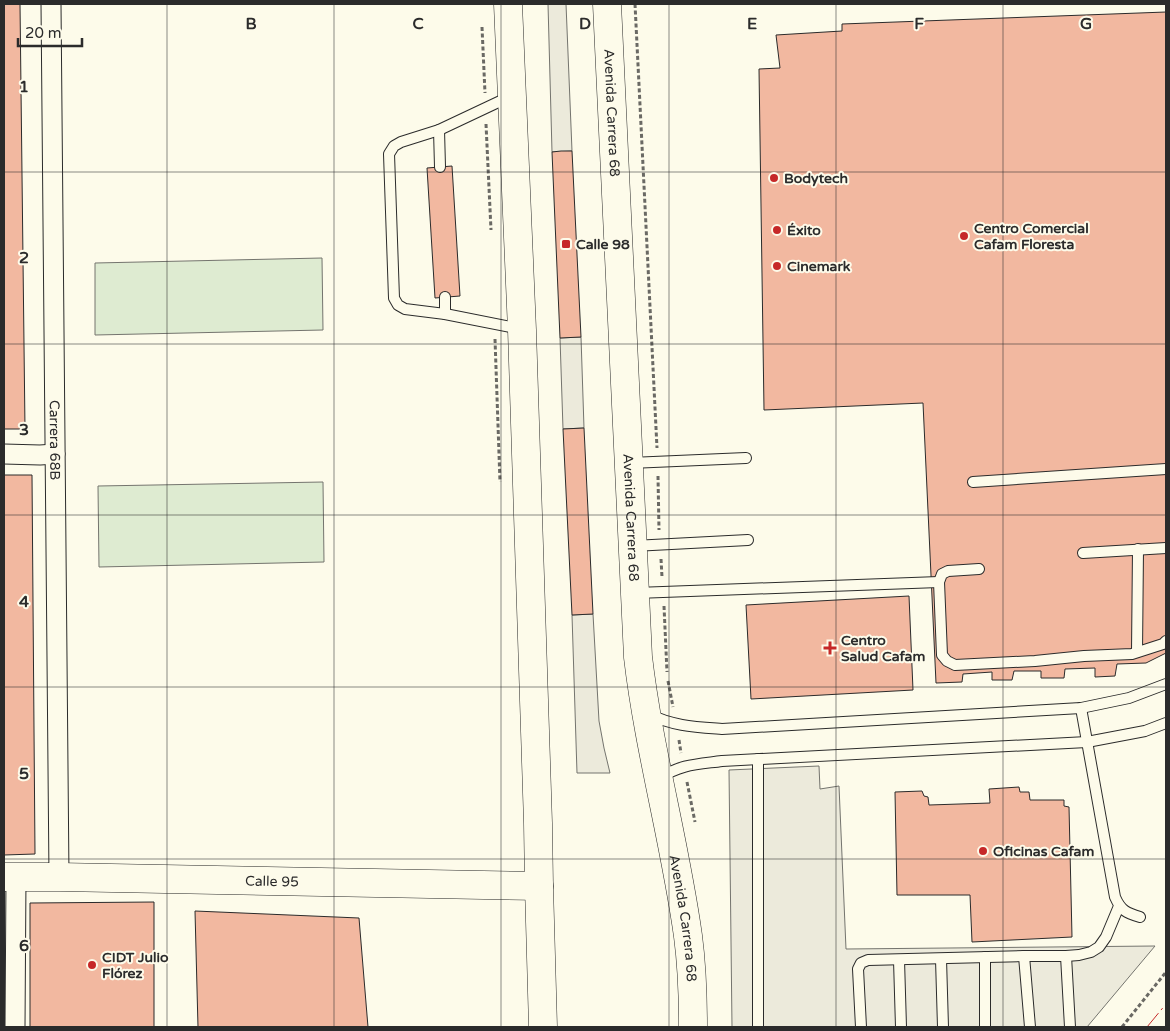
<svg xmlns="http://www.w3.org/2000/svg" width="1170" height="1031" font-family="'Varela Round',sans-serif">
	<rect width="100%" height="100%" fill="#fdfbea"/>
	<g fill="#deebd1" stroke="#74746e">
		<polygon points="322,258 323,330 95,335 95,263"/>
		<polygon points="323,482 324,562 99,567 98,486"/>
	</g>
	<g fill="#eceadb" stroke="#74746e">
		<polygon points="548,4 566,4 572,151 552,152"/>
		<polygon points="581,337 584,428 563,429 560,338"/>
		<polygon points="593,614 599,721 604,748 610,773 577,773 572,615"/>
		<polygon points="819,766 820,789 839,786 846,949 1155,946 1087,1027 732,1027 729,770"/>
	</g>
	<g fill="#f2b8a0" stroke="#2b2b2b">
		<polygon points="4,4 20,4 25,429 4,429"/>
		<polygon points="1166,12 1166,653 1146,663 1117,664 1115,676 1095,677 1095,668 1065,669 1064,678 1041,678 1041,671 1014,671 1012,680 992,680 992,672 963,674 962,682 936,683 923,403 764,410 759,69 780,68 776,35 842,31 842,24"/>
		<polygon points="561,151 572,151 581,337 560,338 552,152"/>
		<polygon points="452,166 460,296 435,298 427,168"/>
		<polygon points="584,428 593,614 572,615 563,429"/>
		<polygon points="4,475 32,475 35,854 4,855"/>
		<polygon points="909,596 913,690 751,699 746,605"/>
		<polygon points="1019,787 1020,792 1029,792 1030,800 1064,800 1064,806 1069,807 1072,937 972,942 970,895 897,895 895,792 922,791 924,796 928,797 929,805 990,803 989,789"/>
		<polygon points="154,902 154,1027 30,1027 30,903"/>
		<polygon points="195,911 359,918 368,1027 198,1027"/>
	</g>
	<g fill="none" stroke-linecap="round" stroke-linejoin="round">
		<defs>
			<g id="lane">
				<polyline points="509,97 439,130 401,142 394,146 389,154 394,298 398,305 405,309 445,314 521,329"/>
				<polyline points="439,130 440,167"/>
				<polyline points="445,297 445,314"/>
				<polyline points="630,463 746,458"/>
				<polyline points="973,482 1166,469"/>
				<polyline points="633,546 748,540"/>
				<polyline points="1083,553 1166,548"/>
				<polyline points="979,569 948,571 942,574 939,582 942,655 947,661 955,665 1035,661 1084,656 1132,654 1163,644 1166,641"/>
				<polyline points="636,593 939,582"/>
				<polyline points="1137,652 1138,549"/>
				<path d="M1081,708L1115,897C1121,911 1127,913 1140,917"/>
				<path d="M649,714C672,726 696,727 722,729L1081,708L1129,698L1166,684"/>
				<path d="M661,778C679,764 701,764 722,761L1087,742L1145,731L1166,723"/>
				<polyline points="1024,956 1030,1027"/>
				<polyline points="1066,956 1070,1027"/>
				<polyline points="985,957 985,1027"/>
				<polyline points="941,959 943,1027"/>
				<polyline points="899,960 901,1027"/>
				<polyline points="758,1027 758,759"/>
				<polyline points="861,1027 858,969 861,963 868,960 1024,956 1066,956 1079,955 1091,952 1099,947 1106,937 1119,906"/>
			</g>
			<g id="street">
				<path id="s1" d="M51,4L59,877"/>
				<polyline points="4,454 40,455 55,454"/>
				<polyline points="15,1027 16,877"/>
			</g>
			<g id="secondary">
				<path id="s2" d="M4,877H59L539,886"/>
			</g>
			<g id="primary">
				<polyline points="508,4 522,330 538,823 539,886 543,1027"/>
				<path id="s3" d="M607,4L638,657C649,751 675,842 688,936C692,966 693,997 693,1027"/>
			</g>
		</defs>
		<use href="#lane" stroke="#2b2b2b" stroke-width="12"/>
		<use href="#street" stroke="#2b2b2b" stroke-width="21"/>
		<use href="#secondary" stroke="#2b2b2b" stroke-width="29"/>
		<use href="#primary" stroke="#2b2b2b" stroke-width="29"/>
		<g stroke="#6a6964" stroke-width="3" stroke-dasharray="4 2.5" stroke-linecap="butt">
			<polyline points="635,4 657,448"/>
			<polyline points="482,27 485,93"/>
			<polyline points="486,124 491,230"/>
			<polyline points="495,339 500,482"/>
			<polyline points="658,476 659,530"/>
			<polyline points="661,559 662,577"/>
			<polyline points="664,606 667,672"/>
			<polyline points="668,681 673,707"/>
			<polyline points="679,740 681,753"/>
			<polyline points="687,782 695,822"/>
			<polyline points="1122,1027 1166,972"/>
		</g>
		<use href="#lane" stroke="#fdfbea" stroke-width="10"/>
		<use href="#street" stroke="#fdfbea" stroke-width="19"/>
		<use href="#secondary" stroke="#fdfbea" stroke-width="28"/>
		<use href="#primary" stroke="#fdfbea" stroke-width="28"/>
		<polyline stroke="#c62828" stroke-width="1" stroke-dasharray="18 4 2.5 4" stroke-linecap="butt" points="1147,1027 1166,1004"/>
	</g>
	<path fill="none" stroke="#2b2b2b" stroke-width="1" stroke-opacity="0.55" d="M167,4V1027M334,4V1027M501,4V1027M669,4V1027M836,4V1027M1003,4V1027M4,172H1166M4,344H1166M4,515H1166M4,687H1166M4,859H1166"/>
	<g fill="#c62828" stroke="#fdfbea" stroke-width="2">
		<circle cx="774" cy="178" r="5"/>
		<circle cx="777" cy="230" r="5"/>
		<circle cx="964" cy="236" r="5"/>
		<rect x="561" y="239" width="10" height="10" rx="2.5"/>
		<circle cx="777" cy="266" r="5"/>
		<path d="M827.5 640.5h5v5h5v5h-5v5h-5v-5h-5v-5h5z"/>
		<circle cx="983" cy="851" r="5"/>
		<circle cx="92" cy="965" r="5"/>
	</g>
	<g text-anchor="middle" dominant-baseline="central" stroke-width="4" stroke-linejoin="round" paint-order="stroke">
		<g font-size="14" fill="#2b2b2b" stroke="#fdfbea">
			<text stroke="none"><textPath href="#s3" startOffset="109">Avenida Carrera 68</textPath></text>
			<text stroke="none"><textPath href="#s1" startOffset="436">Carrera 68B</textPath></text>
			<text stroke="none"><textPath href="#s3" startOffset="514">Avenida Carrera 68</textPath></text>
			<text stroke="none"><textPath href="#s2" startOffset="268">Calle 95</textPath></text>
			<text stroke="none"><textPath href="#s3" startOffset="919">Avenida Carrera 68</textPath></text>
		</g>
		<g font-size="14" font-weight="bold" fill="#2b2b2b" stroke="#fdfbea" text-anchor="start">
			<text x="784" y="178">Bodytech</text>
			<text x="974" y="228">Centro Comercial<tspan x="974" dy="16">Cafam Floresta</tspan></text>
			<text x="787" y="230">Éxito</text>
			<text x="576" y="244">Calle 98</text>
			<text x="787" y="266">Cinemark</text>
			<text x="841" y="640">Centro<tspan x="841" dy="16">Salud Cafam</tspan></text>
			<text x="993" y="851">Oficinas Cafam</text>
			<text x="102" y="957">CIDT Julio<tspan x="102" dy="16">Flórez</tspan></text>
		</g>
	</g>
	<g font-size="16" text-anchor="middle" font-weight="bold" fill="#2b2b2b" stroke="#fdfbea" stroke-width="4" stroke-linejoin="round" paint-order="stroke">
		<text x="251" y="29">B</text>
		<text x="418" y="29">C</text>
		<text x="585" y="29">D</text>
		<text x="752" y="29">E</text>
		<text x="919" y="29">F</text>
		<text x="1086" y="29">G</text>
		<text x="24" y="92">1</text>
		<text x="24" y="263">2</text>
		<text x="24" y="435">3</text>
		<text x="24" y="607">4</text>
		<text x="24" y="779">5</text>
		<text x="24" y="951">6</text>
	</g>
	<rect width="1170" height="1031" fill="none" stroke="#2b2b2b" stroke-width="10"/>
	<path d="M18 38v8h64v-8" fill="none" stroke="#2b2b2b" stroke-width="2.5"/>
	<text x="25" y="38" font-size="15" fill="#2b2b2b" stroke="#fdfbea" stroke-width="4" paint-order="stroke">20 m</text>
</svg>
